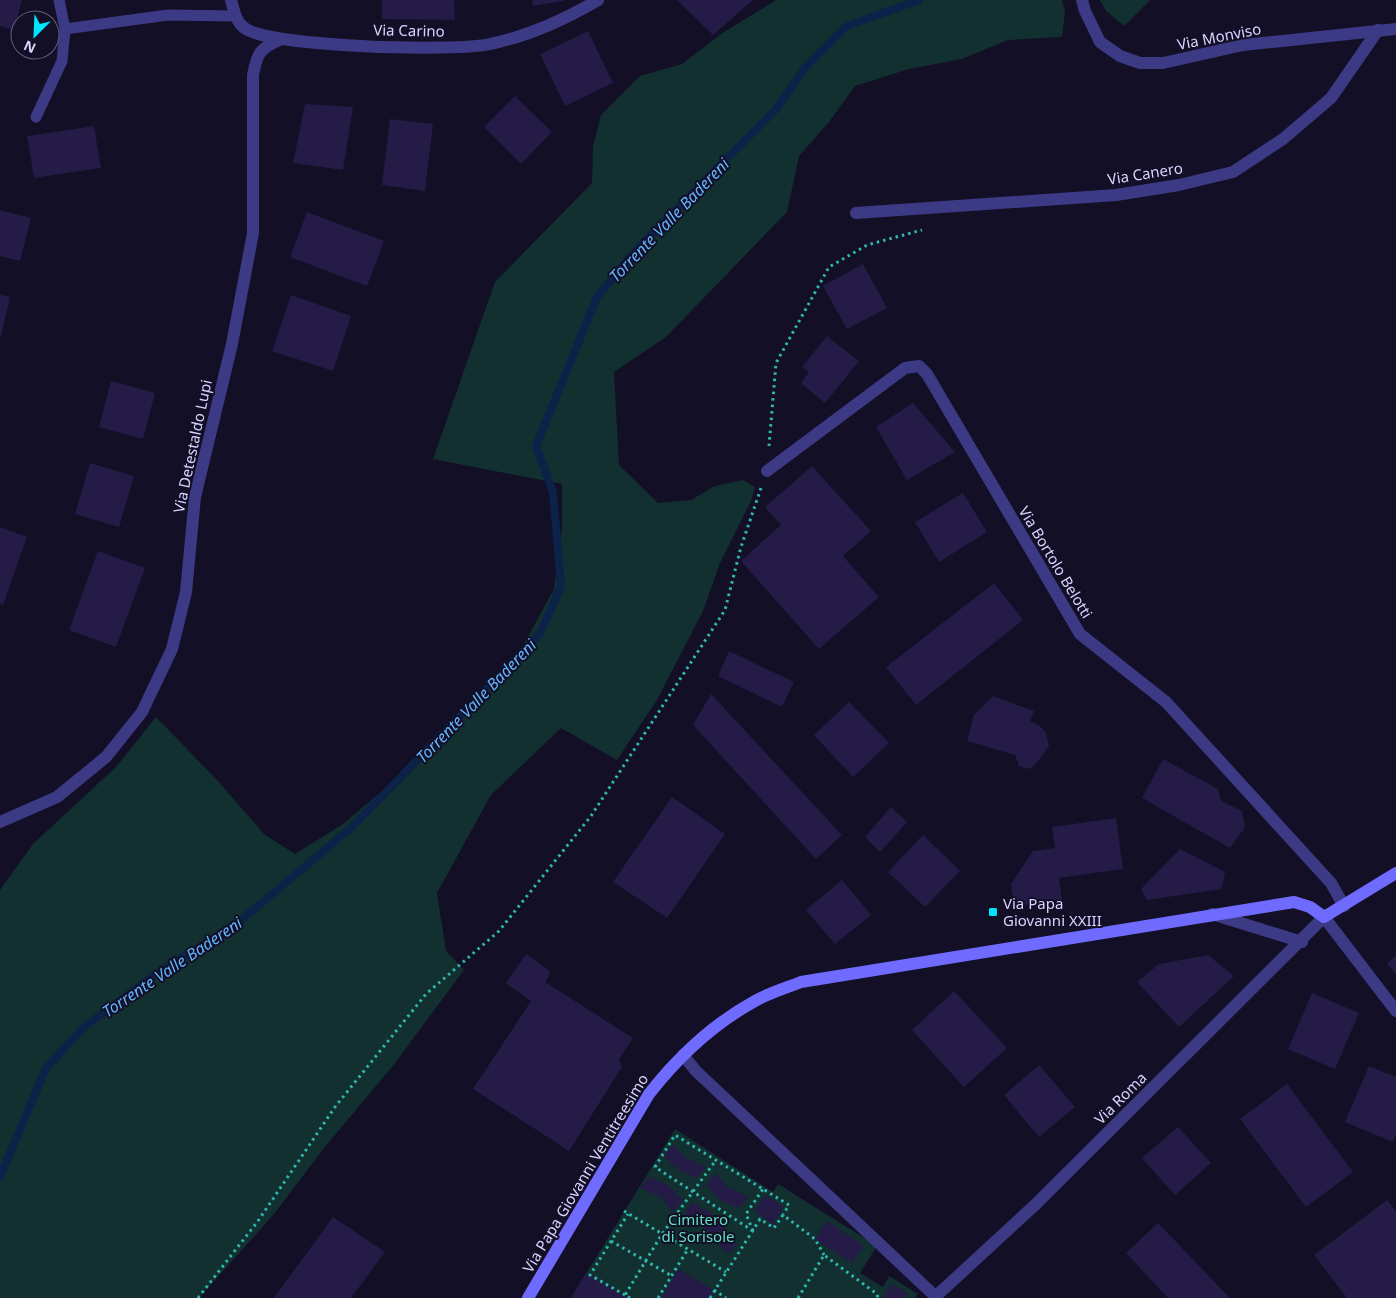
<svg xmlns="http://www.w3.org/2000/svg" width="1396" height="1298" font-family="'Noto Sans',sans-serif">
	<rect width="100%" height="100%" fill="#130f26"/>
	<g fill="#12302f">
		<polygon points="776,0 1062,0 1065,12 1062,37 1008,40 962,59 909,69 855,86 829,122 799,156 787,212 666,337 614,372 619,465 658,503 691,500 715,486 743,480 755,487 751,501 720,563 703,611 657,700 617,760 561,728 491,795 437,893 446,951 464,970 392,1067 324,1148 274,1214 199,1298 0,1298 0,890 33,844 116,767 156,717 218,781 264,834 295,854 343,824 407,770 469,712 514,662 554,589 562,528 562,484 433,459 495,282 592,183 593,146 601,115 640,76 682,64 721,34"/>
		<polygon points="1100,0 1150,0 1124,26 1106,11"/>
		<polygon points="675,1129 773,1192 778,1184 877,1246 860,1273 883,1287 889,1276 918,1294 915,1298 571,1298"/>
	</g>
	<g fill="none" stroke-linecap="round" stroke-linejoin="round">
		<polyline stroke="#0c2248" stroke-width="8" points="0,1177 46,1068 84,1027 163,969 232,928 352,827 540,634 561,586 553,492 536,446 597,297 634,252 776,109 805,68 847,26 919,0"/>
	</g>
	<g fill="#241b47">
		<polygon points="0,0 22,0 14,30 0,26"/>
		<polygon points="382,0 454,0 455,20 382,19"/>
		<polygon points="532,0 563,0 563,1 533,6"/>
		<polygon points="677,0 753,0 713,35"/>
		<polygon points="588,31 613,83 565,106 540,54"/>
		<polygon points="515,96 552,132 521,164 484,127"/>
		<polygon points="305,104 353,107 343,170 293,163"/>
		<polygon points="390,119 433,124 425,191 382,185"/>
		<polygon points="94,126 101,168 34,178 27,136"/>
		<polygon points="0,210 31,218 20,261 0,256"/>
		<polygon points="307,212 384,241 367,286 290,257"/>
		<polygon points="863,264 887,308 847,329 823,286"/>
		<polygon points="0,294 10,297 1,336 0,336"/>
		<polygon points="291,295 351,316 333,371 272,351"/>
		<polygon points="827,336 859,361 825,403 801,383 809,372 802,367"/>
		<polygon points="111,381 155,393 143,439 99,427"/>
		<polygon points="913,403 955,452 907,480 876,427"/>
		<polygon points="90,463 134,476 119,527 75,514"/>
		<polygon points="812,466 871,531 843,556 879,597 819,649 741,561 781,525 765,507"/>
		<polygon points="963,493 987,532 939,562 915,522"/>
		<polygon points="0,527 27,537 3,605 0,603"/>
		<polygon points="98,551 145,568 116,647 69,630"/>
		<polygon points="994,583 1023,620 916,705 886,667"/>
		<polygon points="729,651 794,682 782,707 718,676"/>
		<polygon points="711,694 842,835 816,859 693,725"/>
		<polygon points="993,696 1034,711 1030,721 1040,726 1046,733 1049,746 1035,765 1028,769 1019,766 1015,755 967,741 974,715"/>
		<polygon points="849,702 889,743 853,777 814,735"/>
		<polygon points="1163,759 1218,789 1221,801 1242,811 1245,827 1230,848 1142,798"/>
		<polygon points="672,797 725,834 667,918 613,882"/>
		<polygon points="891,807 907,822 880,852 865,837"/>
		<polygon points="1116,818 1123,869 1059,878 1062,900 1014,906 1011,884 1033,851 1055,848 1052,827"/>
		<polygon points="923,835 960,871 925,907 888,872"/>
		<polygon points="1180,849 1225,872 1222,889 1147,900 1141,889"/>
		<polygon points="842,880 871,915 835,944 806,910"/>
		<polygon points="526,954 551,972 545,982 633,1038 619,1059 622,1067 569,1151 473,1089 531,1001 506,983"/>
		<polygon points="1208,955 1234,976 1179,1027 1137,982 1159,964"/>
		<polygon points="1396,955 1396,974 1387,964"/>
		<polygon points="954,991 1007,1048 964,1087 912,1030"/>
		<polygon points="1312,993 1359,1013 1335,1069 1288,1049"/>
		<polygon points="1039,1065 1075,1107 1039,1137 1004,1095"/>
		<polygon points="1369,1066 1396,1077 1396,1134 1393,1142 1345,1122"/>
		<polygon points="1287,1084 1353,1172 1306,1207 1240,1119"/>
		<polygon points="1178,1127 1211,1163 1175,1195 1142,1158"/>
		<polygon points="674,1144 684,1157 706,1167 696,1178 678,1170 663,1155"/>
		<polygon points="716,1173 727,1187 749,1197 739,1208 720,1200 706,1185"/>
		<polygon points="650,1177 668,1185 683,1200 672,1212 662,1198 640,1188"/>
		<polygon points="765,1195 784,1207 773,1224 754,1211"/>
		<polygon points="1387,1200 1396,1211 1396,1298 1347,1298 1314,1255"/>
		<polygon points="691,1202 710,1212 724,1227 715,1240 700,1222 684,1216"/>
		<polygon points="333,1217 385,1252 351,1298 274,1298"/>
		<polygon points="827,1221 864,1246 852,1263 815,1239"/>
		<polygon points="1158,1223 1230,1298 1168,1298 1126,1253"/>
		<polygon points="725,1236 737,1243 730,1254 719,1246"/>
		<polygon points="678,1269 714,1290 710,1298 661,1298"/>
		<polygon points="586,1273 590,1275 628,1298 571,1298"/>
		<polygon points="891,1284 908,1293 906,1298 883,1298"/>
	</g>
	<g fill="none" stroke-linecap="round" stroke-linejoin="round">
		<g stroke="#2fb8b0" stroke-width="3" stroke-dasharray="2.5 4" stroke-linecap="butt">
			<polyline points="769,446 776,363 829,267 867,245 922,230"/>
			<polyline points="624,1211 726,1272"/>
			<polyline points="753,1231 655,1167 675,1135 789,1205 783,1215"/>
			<polyline points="753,1231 746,1214 763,1189"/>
			<polyline points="611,1241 672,1276"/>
			<polyline points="714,1290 726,1298"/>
			<polyline points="625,1295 590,1275 628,1214"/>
			<polyline points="198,1298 258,1221 335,1107 426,994 499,931 591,816 725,610 741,547 761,488"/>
			<polyline points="630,1298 625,1295 662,1234 716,1160"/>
			<polyline points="658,1298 688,1249"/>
			<polyline points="710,1298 760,1219 774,1228 783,1215 815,1239 824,1255"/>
			<polyline points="798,1298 824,1255 877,1294 878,1298"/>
		</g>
		<g stroke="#3d3a85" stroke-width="11">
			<polyline points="59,0 65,29 168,15 235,16"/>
			<polyline points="36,117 62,61 65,29"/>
		</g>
		<g stroke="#3d3a85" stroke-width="12">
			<path d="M231,0C234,11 236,23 246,29C274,47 455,52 490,44C529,36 564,20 598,0"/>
			<polyline points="1082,0 1085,11 1100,42 1120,56 1140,63 1163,63 1243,45 1396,29"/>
			<polyline points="856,213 1116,195 1179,185 1233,172 1283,139 1331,98 1378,30"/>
			<polyline points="767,471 905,368 919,366 927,374 1080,634 1166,702 1331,883 1344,906"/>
			<path d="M0,822L57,797L106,757L142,712L172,649L186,592L195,497L232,344L253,233V75C257,54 259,49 279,40"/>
			<polyline points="1212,914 1302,942"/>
			<polyline points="683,1055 696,1071 935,1296"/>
			<polyline points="934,1298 1036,1204 1324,917 1396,1011"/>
		</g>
		<path stroke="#6f6bff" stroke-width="12" d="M528,1298L649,1094C678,1057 713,1024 755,1001C769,993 786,988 801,982L1294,902L1310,907L1324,917L1396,873"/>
	</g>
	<rect fill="#00e5ff" stroke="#130f26" stroke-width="2" x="988" y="907" width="10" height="10" rx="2.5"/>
	<g text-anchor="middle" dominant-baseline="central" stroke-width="4" stroke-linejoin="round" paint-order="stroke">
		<g font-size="15" fill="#d9d4ff" stroke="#130f26">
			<text transform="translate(409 30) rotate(1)">Via Carino</text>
			<text transform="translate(1219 36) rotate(-11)">Via Monviso</text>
			<text transform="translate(1145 173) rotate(-9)">Via Canero</text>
			<text transform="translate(192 446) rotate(-78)">Via Detestaldo Lupi</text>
			<text transform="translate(1056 562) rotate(59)">Via Bortolo Belotti</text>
			<text transform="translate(1120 1098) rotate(-45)">Via Roma</text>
			<text transform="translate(585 1173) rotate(-59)">Via Papa Giovanni Ventitreesimo</text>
		</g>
		<g font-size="15" fill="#d9d4ff" stroke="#130f26" text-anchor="start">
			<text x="1003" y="903">Via Papa<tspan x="1003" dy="17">Giovanni XXIII</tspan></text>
		</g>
		<g font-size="15" fill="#5fe0c0" stroke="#130f26">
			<text x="698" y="1219">Cimitero<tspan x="698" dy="17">di Sorisole</tspan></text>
		</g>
		<g font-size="16" font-style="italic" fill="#62b6ff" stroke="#130f26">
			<text transform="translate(669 220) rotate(-46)">Torrente Valle Badereni</text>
			<text transform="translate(476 701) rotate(-46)">Torrente Valle Badereni</text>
			<text transform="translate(172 967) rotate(-34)">Torrente Valle Badereni</text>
		</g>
	</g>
	<g transform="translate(35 35) rotate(204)"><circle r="24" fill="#130f26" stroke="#625e7d"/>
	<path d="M0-4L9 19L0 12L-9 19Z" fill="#00e5ff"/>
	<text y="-8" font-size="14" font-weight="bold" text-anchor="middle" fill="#d9d4ff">N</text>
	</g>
</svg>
